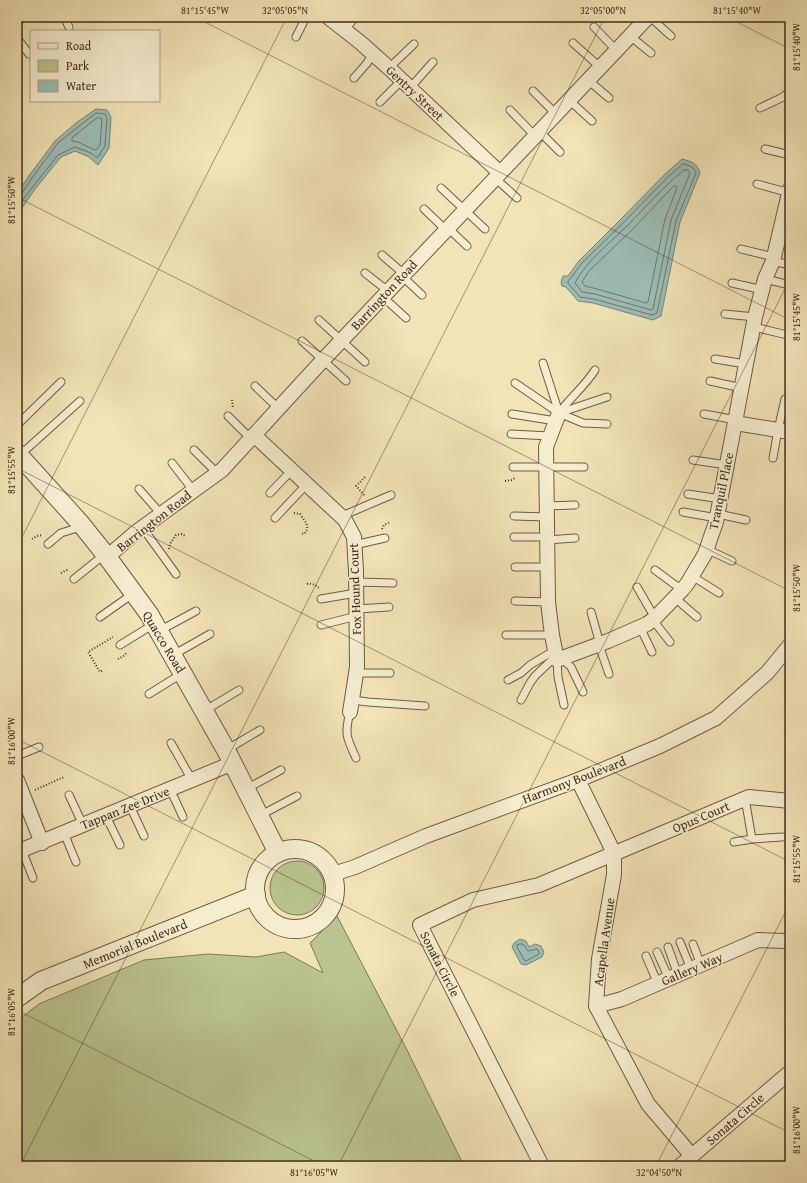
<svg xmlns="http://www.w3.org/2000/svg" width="807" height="1183" font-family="'Gentium Book Plus',serif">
	<rect width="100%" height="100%" fill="#f1e4b6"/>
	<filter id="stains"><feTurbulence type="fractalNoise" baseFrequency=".005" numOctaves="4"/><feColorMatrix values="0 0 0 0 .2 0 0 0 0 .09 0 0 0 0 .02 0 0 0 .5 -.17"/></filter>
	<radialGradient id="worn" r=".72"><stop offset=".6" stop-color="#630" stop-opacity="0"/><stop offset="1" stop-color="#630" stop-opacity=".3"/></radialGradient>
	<g fill="#bac48e" stroke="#7e7954">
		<circle cx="297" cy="888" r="27"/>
		<polygon points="337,916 406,1048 464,1166 17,1166 17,1021 39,1004 144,960 208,954 256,957 284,952 323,973 310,943"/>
	</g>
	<g fill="#9cbdb6" stroke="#788478">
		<polygon points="96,109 107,110 111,117 109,148 98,165 89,157 75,151 61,157 35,189 17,215 17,193 31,173 55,141 76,123"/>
		<path d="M682,159C692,162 697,163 700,173L680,222L661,316L653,320L593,303L578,301L566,287L562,286L561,282L563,276H568L578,262L621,219L665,174Z"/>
		<polygon points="520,939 526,941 529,947 535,944 541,946 544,952 542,957 526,965 521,964 512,947 514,943"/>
	</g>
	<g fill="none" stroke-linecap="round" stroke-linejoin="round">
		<g stroke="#6e7668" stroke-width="1">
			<polygon points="97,118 101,118 102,120 100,145 97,149 95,150 78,142 72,141 72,138"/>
			<path d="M683,164C689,165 694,167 696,173L676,221L657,313L652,315L594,299L580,297L568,283V281L571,278L581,264L624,222L668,177Z"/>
			<path d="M684,170H688L690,173L671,220L653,309L651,310L595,294L582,292L575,283C587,260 609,244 627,226C646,207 663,187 684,170Z"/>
			<polygon points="674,186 676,186 677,188 665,219 648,302 646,303 597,289 585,286 582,282 589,271 632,230"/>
			<polyline points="17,195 22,193 34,175 58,143 78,127 96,113 105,114 107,118 105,146 98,157 96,157 91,153 75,147 58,155 17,207"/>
			<polygon points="520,944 523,944 528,951 537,949 539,952 539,954 526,961 524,960 517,947 517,945"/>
		</g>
		<defs>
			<g id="service">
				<polyline points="64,17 69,27"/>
				<polyline points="650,17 671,36"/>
				<polyline points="594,27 616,50"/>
				<polyline points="345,30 355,17"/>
				<polyline points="630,36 651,53"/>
				<polyline points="296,37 306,17"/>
				<polyline points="17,38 29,54"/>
				<polyline points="573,43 600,67"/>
				<polyline points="389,68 414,44"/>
				<polyline points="354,78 368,62 368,61 374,55"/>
				<polyline points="588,80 609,98"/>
				<polyline points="410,88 433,62"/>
				<polyline points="533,91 556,114"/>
				<polyline points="569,100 592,121"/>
				<polyline points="380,102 402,80"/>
				<polyline points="760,108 783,97 790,91"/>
				<polyline points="510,110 535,136"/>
				<polyline points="539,131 560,152"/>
				<polyline points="765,149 790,155"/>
				<polyline points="495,178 517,198"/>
				<polyline points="757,184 790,193"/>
				<polyline points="441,188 485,229"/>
				<polyline points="424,209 446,230"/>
				<polyline points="448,228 467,246"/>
				<polyline points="741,249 774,257"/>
				<polyline points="382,255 404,274"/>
				<polyline points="773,261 790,265"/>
				<polyline points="365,273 388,291"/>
				<polyline points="402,276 422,295"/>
				<polyline points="765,279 790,285"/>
				<polyline points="732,283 763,290"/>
				<polyline points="383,297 406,318"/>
				<polyline points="725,314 755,317"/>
				<polyline points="319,320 365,362"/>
				<polyline points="754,327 783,334"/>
				<polyline points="302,341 346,381"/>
				<polyline points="715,359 746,364"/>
				<polyline points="543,363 559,413"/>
				<polyline points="710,381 742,388"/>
				<polyline points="515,383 559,413 583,423 607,424"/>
				<polyline points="255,386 278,408"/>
				<path d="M559,413C570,398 585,386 595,370"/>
				<polyline points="559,413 607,397"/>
				<polyline points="512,414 556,421"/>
				<polyline points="704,414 736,420"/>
				<polyline points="228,416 250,438"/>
				<polyline points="17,425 61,382"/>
				<polyline points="511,434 550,436"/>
				<polyline points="194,450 217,473"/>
				<polyline points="20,455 80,401"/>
				<polyline points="773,458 778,430 785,399"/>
				<polyline points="693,460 727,465"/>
				<polyline points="172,463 193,490"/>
				<polyline points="513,467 584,467"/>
				<polyline points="139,489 161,514"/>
				<polyline points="270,493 292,470"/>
				<polyline points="688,494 721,499"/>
				<polyline points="547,506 575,505"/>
				<polyline points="683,512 717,518"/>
				<polyline points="718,514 746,520"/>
				<polyline points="342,516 391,495"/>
				<polyline points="514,516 547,517"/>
				<polyline points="275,518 307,484"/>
				<polyline points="142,527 176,574"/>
				<polyline points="514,537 547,537"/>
				<polyline points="547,540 575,538"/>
				<polyline points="48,544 61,533 74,529 80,523"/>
				<polyline points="354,545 385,538"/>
				<polyline points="706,549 732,561"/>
				<polyline points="515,567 548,567"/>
				<polyline points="655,570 682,590"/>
				<polyline points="692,576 719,593"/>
				<polyline points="74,579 105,554"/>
				<polyline points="356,582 393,583"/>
				<polyline points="637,587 655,618"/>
				<polyline points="675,598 697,617"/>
				<polyline points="321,599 356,593"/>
				<polyline points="515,601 548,602"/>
				<polyline points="357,609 389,607"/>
				<polyline points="591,612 600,644"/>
				<polyline points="100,617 134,593"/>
				<polyline points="653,620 670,642"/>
				<polyline points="321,625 357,616"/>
				<polyline points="640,627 652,652"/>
				<polyline points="159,631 196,611"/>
				<polyline points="506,635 552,635"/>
				<polyline points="120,645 154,624"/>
				<polyline points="599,645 609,674"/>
				<polyline points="173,655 210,634"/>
				<polyline points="561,658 571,667 583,692"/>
				<polyline points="557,660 558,677 564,705"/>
				<polyline points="356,673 390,673"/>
				<polyline points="508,680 521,673 530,665 555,650"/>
				<polyline points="149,694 183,673"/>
				<polyline points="352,700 368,702 425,706"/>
				<polyline points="521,700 530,683 535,676 556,656"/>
				<polyline points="204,711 239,690"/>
				<path d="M350,712C344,735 347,738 356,758"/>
				<polyline points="171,743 192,780"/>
				<polyline points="226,750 260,730"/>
				<polyline points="17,756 39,747"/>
				<polyline points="170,789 183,817"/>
				<polyline points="246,789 281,770"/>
				<polyline points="69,795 83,825"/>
				<polyline points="130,806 144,836"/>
				<polyline points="106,816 120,845"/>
				<polyline points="259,816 297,796"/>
				<polyline points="64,833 76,862"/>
				<polyline points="752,839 782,837"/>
				<polyline points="734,842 752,839 745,798"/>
				<polyline points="22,850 33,878"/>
				<polyline points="680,942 691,969"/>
				<polyline points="693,944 701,965"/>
				<polyline points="668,947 678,975"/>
				<polyline points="657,952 669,979"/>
				<polyline points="646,956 658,984"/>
			</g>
			<g id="minor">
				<polyline points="328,17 361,43 390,69 500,173"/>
				<polyline points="17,18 18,17"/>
				<polyline points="559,413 546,447 548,602 552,635 557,660 608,641 647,624 655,618 682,590 687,584 705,554 716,522 755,317 765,279 773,261 790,189"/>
				<polyline points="735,423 790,432"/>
				<polyline points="254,435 345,520 354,537 356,571 357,667 350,712"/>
				<polyline points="107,557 135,533 222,470 323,360 648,17"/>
				<polyline points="17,780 42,843"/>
				<polyline points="578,780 614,853 614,875 599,959 596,1006 648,1104 692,1156"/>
				<polyline points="17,852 233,763"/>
				<polyline points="333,874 355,867 426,836 578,780 660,746 716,718 767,673 790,645"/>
				<polyline points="596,1006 622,999 758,940 785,941 790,944"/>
				<polyline points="542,1166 420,925 473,900 539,885 749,797 790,801"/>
				<polyline points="680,1166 790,1072"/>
			</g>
			<g id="tertiary">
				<polyline points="17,453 81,524 105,554 149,614 226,750 278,853"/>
				<circle cx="295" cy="889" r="40"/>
				<polyline points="17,998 41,981 256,895"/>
			</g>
		</defs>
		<use href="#service" stroke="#6d5c42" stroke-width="9"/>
		<use href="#minor" stroke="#6d5c42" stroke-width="16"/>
		<use href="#tertiary" stroke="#6d5c42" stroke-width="20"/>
		<g stroke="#412e1b" stroke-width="2" stroke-dasharray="1 2" stroke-linecap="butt">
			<polyline points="30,21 35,17"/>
			<polyline points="232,400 233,408"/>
			<polyline points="365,477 356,486 365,496"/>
			<polyline points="505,481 512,480 516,477"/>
			<path d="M294,513L300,514C305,522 311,526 304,534L301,533"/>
			<polyline points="382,529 384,525 390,522"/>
			<polyline points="32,539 37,536 43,535"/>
			<polyline points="169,549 170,544 176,535 182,534 185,536"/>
			<polyline points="61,573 69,569"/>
			<path d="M307,584C313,583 316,585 320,589"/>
			<polyline points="118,659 125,655 126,653"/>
			<polyline points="102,671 100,672 88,652 113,637"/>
			<polyline points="35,790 64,777"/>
		</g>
		<use href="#service" stroke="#f6edd0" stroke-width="7"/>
		<use href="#minor" stroke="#f6edd0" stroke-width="14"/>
		<use href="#tertiary" stroke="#f6edd0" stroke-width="18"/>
	</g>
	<path fill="none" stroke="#412e1b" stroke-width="1" stroke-opacity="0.45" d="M195,17L790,320M727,17L790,49M17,197L790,591M17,468L790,862M17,547L287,17M17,739L790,1133M17,1010L324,1166M20,1166L605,17M338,1166L790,279M656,1166L790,903"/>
	<g text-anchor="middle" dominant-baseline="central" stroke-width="3" stroke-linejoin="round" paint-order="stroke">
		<g font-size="13" fill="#412e1b" stroke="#f6edd0">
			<text transform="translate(415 93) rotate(43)">Gentry Street</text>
			<text transform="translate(384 295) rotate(-47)">Barrington Road</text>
			<text transform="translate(721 491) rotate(-78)">Tranquil Place</text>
			<text transform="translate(154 521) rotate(-38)">Barrington Road</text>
			<text transform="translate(355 589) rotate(-92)">Fox Hound Court</text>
			<text transform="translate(164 642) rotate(59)">Quacco Road</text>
			<text transform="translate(574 780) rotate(-21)">Harmony Boulevard</text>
			<text transform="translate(125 808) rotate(-22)">Tappan Zee Drive</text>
			<text transform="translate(701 817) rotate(-23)">Opus Court</text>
			<text transform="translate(604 942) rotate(-82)">Acapella Avenue</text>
			<text transform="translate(135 944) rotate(-22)">Memorial Boulevard</text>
			<text transform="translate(440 964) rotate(63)">Sonata Circle</text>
			<text transform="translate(692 969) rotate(-23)">Gallery Way</text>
			<text transform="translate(735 1119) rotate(-41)">Sonata Circle</text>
		</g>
	</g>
	<rect width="807" height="1183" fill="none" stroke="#f1e4b6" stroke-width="44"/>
	<rect x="30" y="30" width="130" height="72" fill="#f6edd0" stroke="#aea188"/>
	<rect x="38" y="43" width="20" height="6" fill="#f6edd0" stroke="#aea188"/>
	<text x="66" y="50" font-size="12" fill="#412e1b">Road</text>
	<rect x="38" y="60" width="20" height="12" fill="#bac48e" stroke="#aea188"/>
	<text x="66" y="70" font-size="12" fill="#412e1b">Park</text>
	<rect x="38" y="80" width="20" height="12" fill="#9cbdb6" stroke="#aea188"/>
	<text x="66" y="90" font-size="12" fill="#412e1b">Water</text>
	<rect x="22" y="22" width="763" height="1139" fill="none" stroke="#412e1b" stroke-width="1.5"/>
	<g font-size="10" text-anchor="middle" fill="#412e1b">
		<text x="205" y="14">81°15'45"W</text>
		<text x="285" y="14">32°05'05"N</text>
		<text x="603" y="14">32°05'00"N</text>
		<text x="737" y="14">81°15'40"W</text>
		<text transform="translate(796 47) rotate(-90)" y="4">81°15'40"W</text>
		<text transform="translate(11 200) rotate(-90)" y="4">81°15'50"W</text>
		<text transform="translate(796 317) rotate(-90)" y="4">81°15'45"W</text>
		<text transform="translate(11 470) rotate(-90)" y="4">81°15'55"W</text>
		<text transform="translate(796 588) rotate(-90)" y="4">81°15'50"W</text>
		<text transform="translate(11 741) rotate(-90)" y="4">81°16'00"W</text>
		<text transform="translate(796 859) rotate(-90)" y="4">81°15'55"W</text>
		<text transform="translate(11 1012) rotate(-90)" y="4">81°16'05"W</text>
		<text transform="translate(796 1130) rotate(-90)" y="4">81°16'00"W</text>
		<text x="314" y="1176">81°16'05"W</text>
		<text x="659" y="1176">32°04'50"N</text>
	</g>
	<rect width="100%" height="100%" filter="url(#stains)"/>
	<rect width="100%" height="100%" fill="url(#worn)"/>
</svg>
